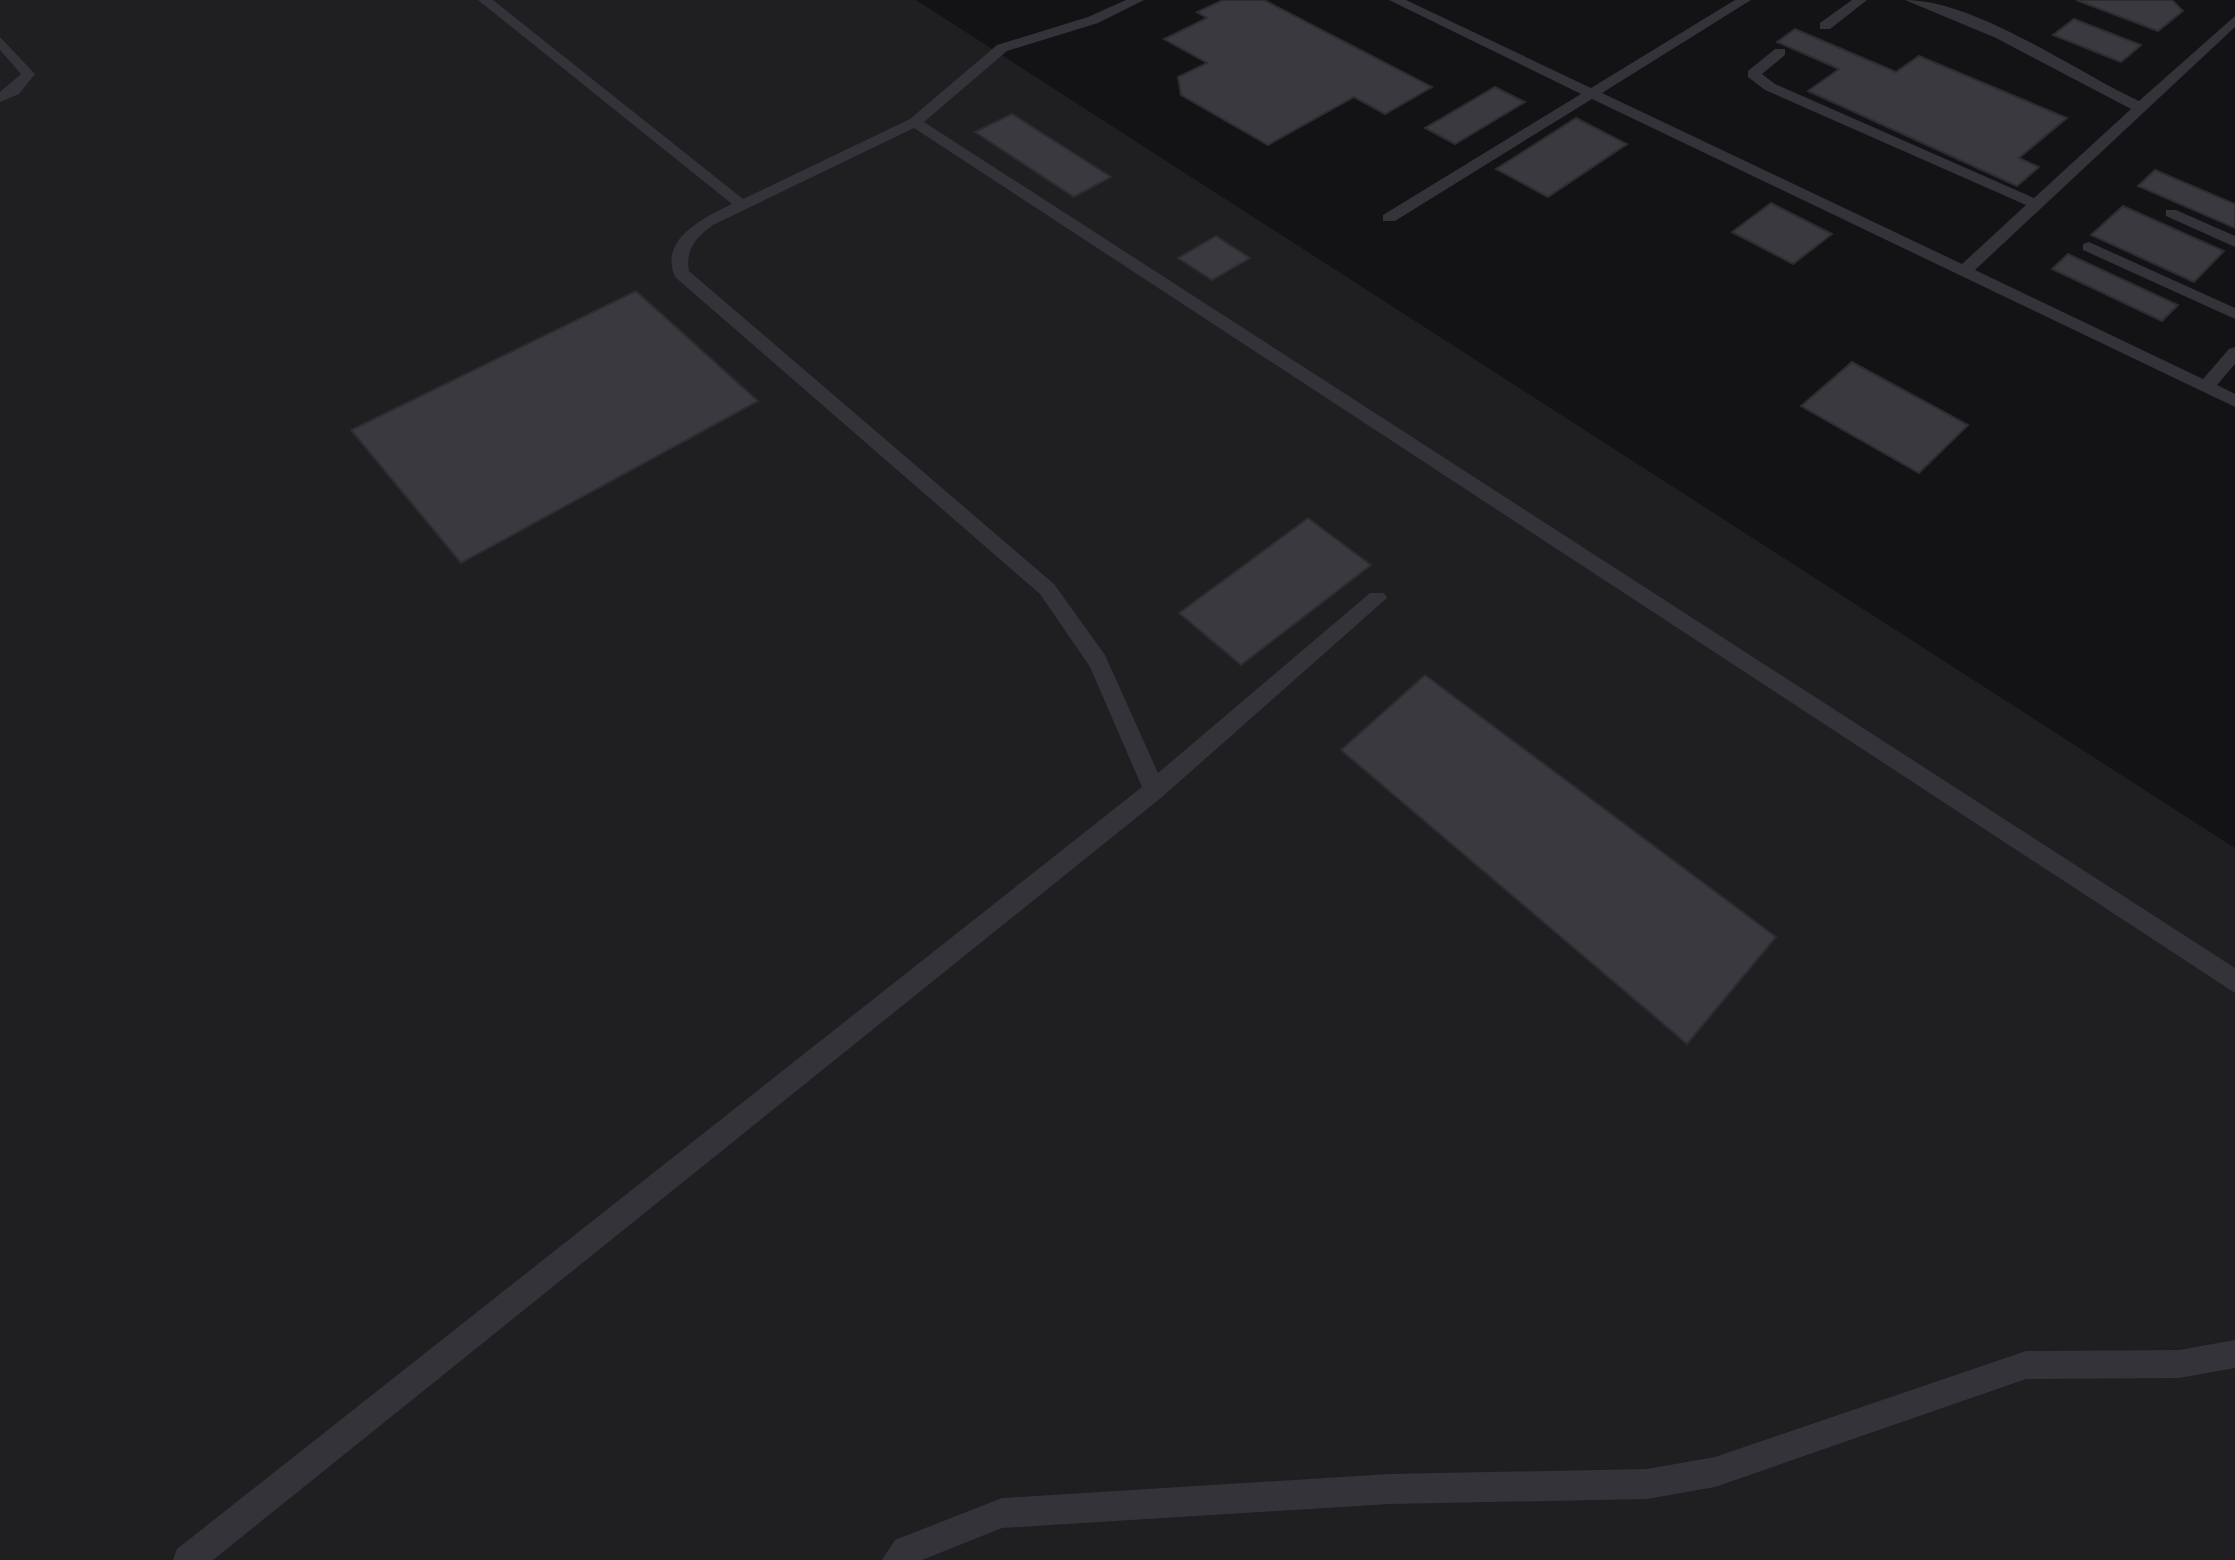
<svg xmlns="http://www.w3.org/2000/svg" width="2235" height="1560" font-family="'PT Sans Narrow',sans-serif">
	<rect width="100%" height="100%" fill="#131214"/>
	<polygon fill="#1f1e21" points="0,0 916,0 2235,848 2235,1560 0,1560"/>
	<g fill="#3a393f" stroke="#2d2c30" stroke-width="2">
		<polygon points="1223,0 1264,0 1432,87 1385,114 1354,97 1268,145 1181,95 1178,77 1207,63 1164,39 1207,18 1197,12"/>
		<polygon points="2076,0 2172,0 2183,11 2158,31"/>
		<polygon points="2074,19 2141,45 2121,62 2053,35"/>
		<polygon points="1795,29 1896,72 1919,56 2067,118 2019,158 2039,167 2017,186 1808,91 1839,69 1777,42"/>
		<polygon points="1495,87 1525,102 1455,144 1425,128"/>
		<polygon points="1012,114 1111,177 1074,197 975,132"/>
		<polygon points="1576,118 1627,144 1548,197 1496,169"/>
		<polygon points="2155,170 2235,204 2235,228 2138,186"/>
		<polygon points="1771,203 1832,234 1793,264 1732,232"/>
		<polygon points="2123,206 2224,251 2194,282 2091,235"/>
		<polygon points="1216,236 1250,258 1212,280 1178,258"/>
		<polygon points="2068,254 2178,305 2162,321 2052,269"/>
		<polygon points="636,291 758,401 461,563 351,430"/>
		<polygon points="1852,362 1968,425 1919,473 1801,406"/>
		<polygon points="1308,518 1371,565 1241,665 1179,613"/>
		<polygon points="1425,675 1776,937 1687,1044 1341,750"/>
	</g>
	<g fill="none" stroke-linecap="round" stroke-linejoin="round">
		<g fill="#333339" fill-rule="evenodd">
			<path d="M478,0H493L743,199L910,119L997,45L1088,17L1126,0H1144L1098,23L1007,51L924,122L2235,968V993L914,128L713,225C696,238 685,249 689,271L1054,584L1105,655L1158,773L1370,593H1384L1387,598L1162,797L213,1560H173L177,1549L1142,787L1090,667L1040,594L675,277C658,239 705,217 732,204Z"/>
			<path d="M1389,0H1406L1591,88L1735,0H1751L1602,93L1962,264L2026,205L1765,90L1748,77V71L1775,49H1785V55L1762,74L1775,84L2034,198L2131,109L1996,38L1905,0C1976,0 2074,71 2139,101L2235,16V27L1975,270L2203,379L2229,349L2235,347V364L2217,385L2235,394V407L1592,99L1395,221H1383V215L1581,94Z"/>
			<polygon points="1852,0 1867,0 1830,29 1820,29 1820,23"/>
			<polygon points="0,37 35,74 19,94 0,102 0,92 21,74 0,50"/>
			<polygon points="2166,210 2176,210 2235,236 2235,247 2166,216"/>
			<polygon points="2089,242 2235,308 2235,319 2083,250 2083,244"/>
			<polygon points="2235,1340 2235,1368 2179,1378 2026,1379 1715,1487 1647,1499 1390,1504 1002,1528 922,1560 882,1560 895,1540 1002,1498 1390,1474 1647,1469 1715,1457 2026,1351 2179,1350"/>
		</g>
	</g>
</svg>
